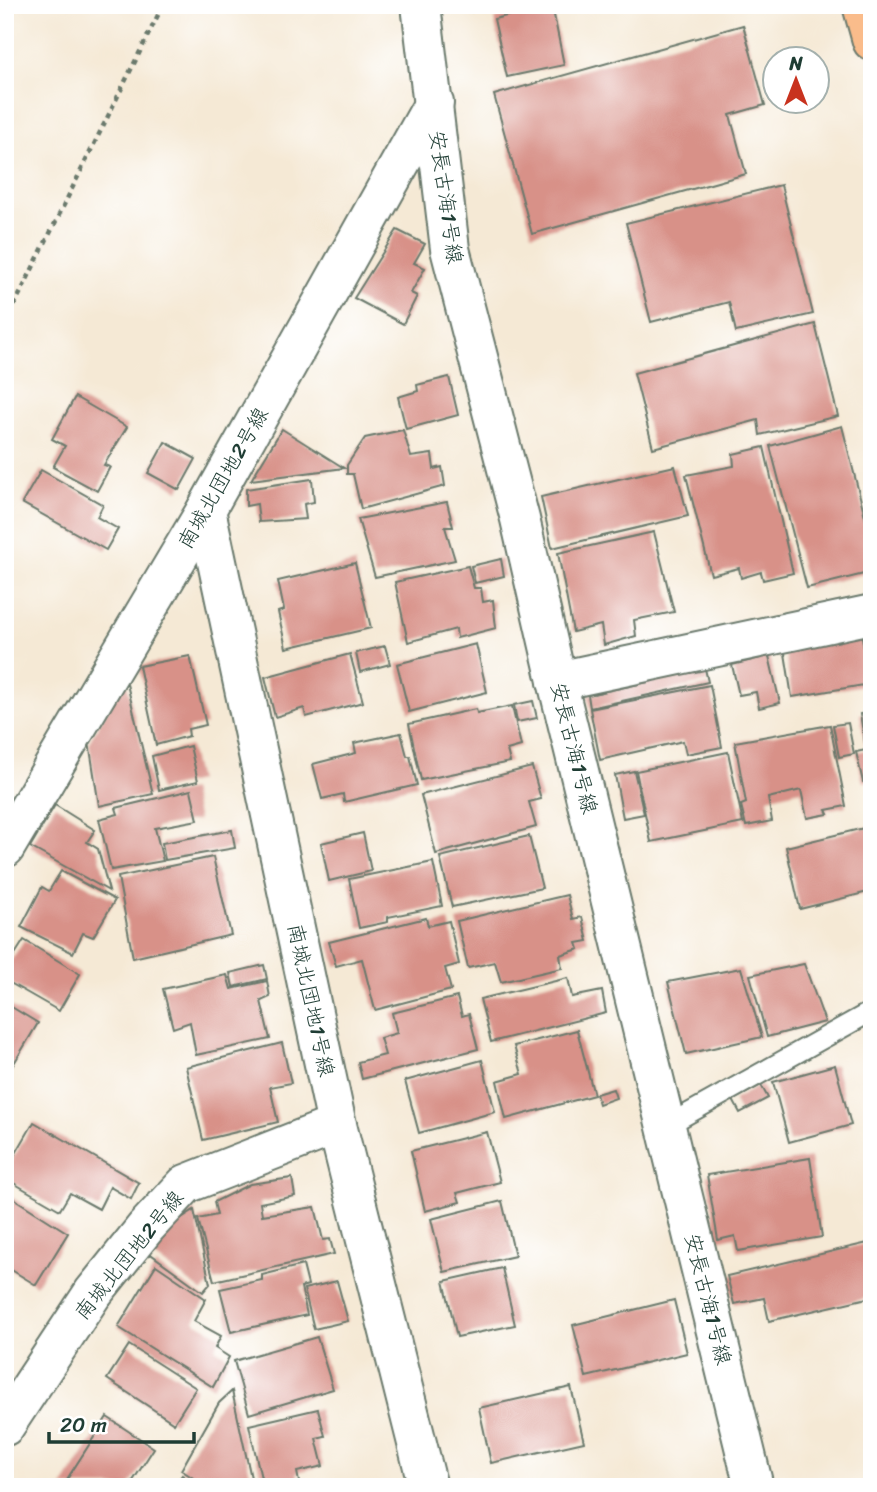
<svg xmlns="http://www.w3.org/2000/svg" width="877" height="1492" font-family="Sriracha,'Klee One',sans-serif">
	<rect width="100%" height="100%" fill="#fff"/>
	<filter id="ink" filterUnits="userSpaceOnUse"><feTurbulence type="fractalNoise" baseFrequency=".0143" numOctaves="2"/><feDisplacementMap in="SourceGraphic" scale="14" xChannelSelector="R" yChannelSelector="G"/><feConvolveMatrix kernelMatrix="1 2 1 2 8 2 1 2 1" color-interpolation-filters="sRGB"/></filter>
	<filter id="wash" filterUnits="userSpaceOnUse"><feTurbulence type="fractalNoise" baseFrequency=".00686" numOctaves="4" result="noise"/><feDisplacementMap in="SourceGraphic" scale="28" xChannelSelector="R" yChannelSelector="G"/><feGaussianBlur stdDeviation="1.57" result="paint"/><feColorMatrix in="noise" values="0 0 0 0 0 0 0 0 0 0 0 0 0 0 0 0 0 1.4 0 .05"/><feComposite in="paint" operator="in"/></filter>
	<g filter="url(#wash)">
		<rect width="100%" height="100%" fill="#f5e9d5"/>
		<g id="blocks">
			<g fill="#d89188">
				<polygon points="471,5 492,5 492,6 472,12"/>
				<polygon points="552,5 564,65 507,77 494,19"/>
				<polygon points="743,25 765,105 730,115 746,174 532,234 494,95"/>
				<polygon points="781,185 813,314 736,332 729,302 651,322 626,223"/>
				<polygon points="397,230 425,244 414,263 425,268 411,293 417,296 403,324 354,298"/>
				<polygon points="815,324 838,416 760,435 758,420 653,448 634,373"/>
				<polygon points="449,377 458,415 406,429 398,397 418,391 417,385"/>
				<polygon points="75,397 127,427 104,465 110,467 97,491 53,467 65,446 52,439"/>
				<polygon points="842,426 872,544 872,572 807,588 770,446"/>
				<polygon points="282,429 344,468 251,480"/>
				<polygon points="403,430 411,457 432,454 434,469 442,467 445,486 361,509 353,474 347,474 347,465 365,438"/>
				<polygon points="165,442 196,459 179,490 148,473"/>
				<polygon points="764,447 793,573 763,580 761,572 741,578 739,568 711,575 686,475 734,466 733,454"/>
				<polygon points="675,466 688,516 552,548 541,497"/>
				<polygon points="41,470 103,505 97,517 118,529 106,550 22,503"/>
				<polygon points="312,479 314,502 304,504 306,519 259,522 257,504 246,506 246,489"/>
				<polygon points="447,502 453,527 445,527 455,560 375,577 358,519"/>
				<polygon points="654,532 674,612 634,620 636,636 604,645 601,625 573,632 558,553"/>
				<polygon points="501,559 504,576 475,583 471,566"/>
				<polygon points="355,563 371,628 286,648 278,612 284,610 278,581"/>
				<polygon points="468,566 474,588 481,588 483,602 493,600 496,628 457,638 456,629 408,642 395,582"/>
				<polygon points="861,631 870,684 792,697 784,647"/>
				<polygon points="476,644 487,692 409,712 397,664"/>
				<polygon points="385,646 390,664 360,672 356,653"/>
				<polygon points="350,654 363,702 306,717 304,708 275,717 265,677"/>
				<polygon points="190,656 206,725 188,729 189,736 156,745 139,666"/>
				<polygon points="769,656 780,703 759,708 756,692 739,695 732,665"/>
				<polygon points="704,664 708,682 590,708 588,695 653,681 652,676"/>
				<polygon points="127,684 153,794 99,806 89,742 120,687"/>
				<polygon points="710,685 722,747 686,754 683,741 600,760 590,709"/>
				<polygon points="533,701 537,718 517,722 514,705"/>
				<polygon points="512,706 521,746 507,750 510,762 421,780 409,724 476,709 477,713"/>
				<polygon points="872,712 872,780 863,782 856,752 866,750 860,714"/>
				<polygon points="848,723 854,754 839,757 833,725"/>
				<polygon points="830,725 846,806 826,810 828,814 807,818 801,790 768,798 772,821 746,826 741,805 746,803 735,742"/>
				<polygon points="401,733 407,756 410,756 417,785 344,802 343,794 322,799 313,764 356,753 354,743"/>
				<polygon points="190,746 198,781 159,790 152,756"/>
				<polygon points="728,752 743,823 651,842 636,771"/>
				<polygon points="532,767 541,799 529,802 536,827 436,854 421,795"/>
				<polygon points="634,771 644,814 623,818 615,775"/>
				<polygon points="191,790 198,820 155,828 163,861 111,870 99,819 118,814 116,808"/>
				<polygon points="55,805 95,830 87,842 98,849 109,891 30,847"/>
				<polygon points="872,826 872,891 800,909 786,847"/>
				<polygon points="232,830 235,848 165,860 162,843"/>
				<polygon points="363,833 371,871 329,881 321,843"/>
				<polygon points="529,836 542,888 452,907 440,857"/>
				<polygon points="213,857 231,935 133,958 118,877"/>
				<polygon points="433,862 442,906 388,917 388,922 359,928 349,879"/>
				<polygon points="61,871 115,900 93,937 83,933 73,953 21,927 42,887 49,891"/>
				<polygon points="567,895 573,919 582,917 588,941 577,943 579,949 560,955 562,968 501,982 495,962 468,968 457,921"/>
				<polygon points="426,918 428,926 449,921 459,964 445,968 451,990 375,1010 362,959 336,966 329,942"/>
				<polygon points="24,940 80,974 59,1011 5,980 5,970"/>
				<polygon points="804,964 825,1022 767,1037 750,975"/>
				<polygon points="264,965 267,979 233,987 230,973"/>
				<polygon points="741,968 762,1037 686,1054 668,982"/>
				<polygon points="227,975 231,989 267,981 270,997 261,1001 270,1039 196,1055 190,1022 173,1028 163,989"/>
				<polygon points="568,978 572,997 602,991 606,1013 491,1042 480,999"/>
				<polygon points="457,997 462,1016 469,1014 478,1049 362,1079 358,1062 385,1055 380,1038 397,1033 392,1013"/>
				<polygon points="5,1003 38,1023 7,1075 5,1074"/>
				<polygon points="577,1030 594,1095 506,1119 497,1081 522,1074 514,1046"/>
				<polygon points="282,1043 291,1083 270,1087 278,1122 203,1140 186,1067"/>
				<polygon points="482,1060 495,1112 419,1133 405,1081"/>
				<polygon points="835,1065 851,1125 789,1142 773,1082"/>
				<polygon points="761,1085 768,1098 740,1113 733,1100"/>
				<polygon points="613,1089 616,1098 599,1104 596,1094"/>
				<polygon points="34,1122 139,1183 131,1199 110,1187 99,1209 70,1193 60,1210 5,1178 5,1172"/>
				<polygon points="487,1132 500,1182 457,1193 460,1202 425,1211 411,1151"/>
				<polygon points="810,1158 822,1237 738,1251 735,1236 718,1240 707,1175"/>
				<polygon points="292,1178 295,1196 260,1203 262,1215 315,1207 323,1240 330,1239 334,1254 214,1281 198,1219 217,1215 214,1202 250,1184"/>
				<polygon points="5,1193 68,1233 36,1285 5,1266"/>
				<polygon points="502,1201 515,1256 444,1272 431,1219"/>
				<polygon points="194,1210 210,1284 203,1292 148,1252 174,1223"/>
				<polygon points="872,1242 872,1297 769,1321 764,1298 734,1304 727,1276"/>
				<polygon points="156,1265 206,1299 194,1321 221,1336 215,1348 229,1357 213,1387 118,1327"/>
				<polygon points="303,1265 308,1285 301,1287 307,1315 231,1332 220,1289 262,1280 262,1275"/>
				<polygon points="502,1268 515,1325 457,1337 444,1281"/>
				<polygon points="337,1281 348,1321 314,1329 304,1289"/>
				<polygon points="674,1300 687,1353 586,1377 573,1325"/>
				<polygon points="317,1337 333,1389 249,1414 234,1361"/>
				<polygon points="129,1345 196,1388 174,1423 107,1379"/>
				<polygon points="571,1387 584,1442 491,1463 479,1408"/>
				<polygon points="232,1391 253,1487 207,1487 181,1470 219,1403"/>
				<polygon points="318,1409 325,1436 316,1438 323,1466 297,1472 300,1487 263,1487 249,1425"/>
				<polygon points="107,1417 154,1448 129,1487 62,1487"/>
				<polygon points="182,1475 199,1487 173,1487"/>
			</g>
		</g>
	</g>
	<g filter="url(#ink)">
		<use href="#blocks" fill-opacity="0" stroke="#6a796c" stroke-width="2"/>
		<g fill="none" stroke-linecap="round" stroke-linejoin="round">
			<defs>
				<polyline id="service" points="666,1126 872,1011"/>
				<g id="minor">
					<polyline points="421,5 450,249 520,519 557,681 754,1487"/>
					<polyline points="206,510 337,1125 428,1487"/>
					<polyline points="557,681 872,614"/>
					<polyline points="5,848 206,510 434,103"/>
					<polyline points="5,1426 93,1293 146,1227 186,1184 337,1125"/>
				</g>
				<polyline id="primary" points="862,5 872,41"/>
			</defs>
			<use href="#service" stroke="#6a796c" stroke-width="23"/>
			<use href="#minor" stroke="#6a796c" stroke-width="42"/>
			<use href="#primary" stroke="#6a796c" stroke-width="42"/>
			<polyline stroke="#6a796c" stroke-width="4.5" stroke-dasharray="5 5" stroke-linecap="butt" points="5,324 163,5"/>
			<use href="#service" stroke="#fff" stroke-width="19"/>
			<use href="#minor" stroke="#fff" stroke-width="38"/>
			<use href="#primary" stroke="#fabc8b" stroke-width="38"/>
		</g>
	</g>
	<g text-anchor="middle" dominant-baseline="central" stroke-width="7" stroke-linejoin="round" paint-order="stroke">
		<g font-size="21" fill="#1f3d34" stroke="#fff">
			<text transform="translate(446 197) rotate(82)">安長古海1号線</text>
			<text transform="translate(223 478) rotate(-60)">南城北団地2号線</text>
			<text transform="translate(574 748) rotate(76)">安長古海1号線</text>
			<text transform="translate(311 1000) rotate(78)">南城北団地1号線</text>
			<text transform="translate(129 1255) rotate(-51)">南城北団地2号線</text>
			<text transform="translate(708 1299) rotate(76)">安長古海1号線</text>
		</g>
	</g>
	<rect width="877" height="1492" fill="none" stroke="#fff" stroke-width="28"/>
	<g transform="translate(796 80)"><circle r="33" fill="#ffffff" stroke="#a5b1ae" stroke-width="2"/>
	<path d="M0-5L12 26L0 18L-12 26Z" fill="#c8321e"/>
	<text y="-10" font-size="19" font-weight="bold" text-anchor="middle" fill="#1f3d34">N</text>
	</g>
	<path d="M49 1432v10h145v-10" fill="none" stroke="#1f3d34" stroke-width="3.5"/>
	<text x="60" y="1432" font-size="21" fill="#1f3d34" stroke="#ffffff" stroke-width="5" paint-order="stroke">20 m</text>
</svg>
